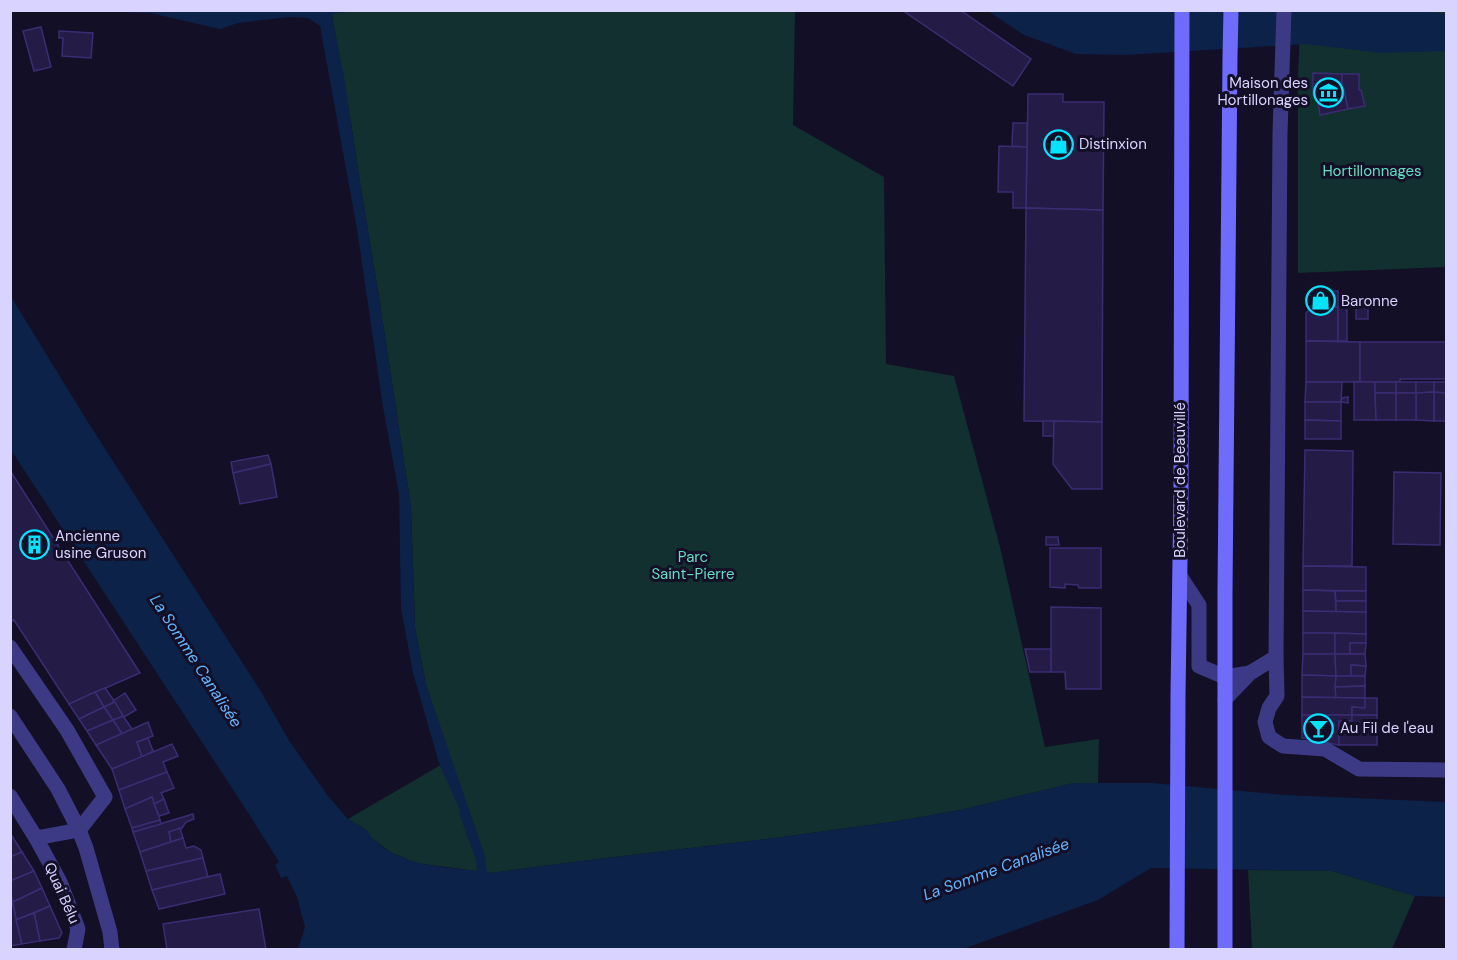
<svg xmlns="http://www.w3.org/2000/svg" width="1457" height="960" font-family="'DM Sans',sans-serif">
	<rect width="100%" height="100%" fill="#130f26"/>
	<g fill="#12302f">
		<polygon points="329,11 795,11 793,125 884,177 886,364 954,376 1000,547 1045,747 1099,739 1098,783 1074,783 960,810 899,821 782,837 573,862 491,873 416,863 390,852 369,836 368,831 348,819 451,759 426,685 415,628 411,507 378,291 359,176 351,123 332,15"/>
		<polygon points="1301,11 1446,11 1446,267 1298,273 1298,75"/>
		<polygon points="1248,870 1332,871 1415,896 1392,949 1252,949"/>
	</g>
	<g fill="#0c2248">
		<polygon points="1404,10 1446,14 1446,51 1381,53 1306,44 1126,55 1076,54 1024,35 988,11"/>
		<path d="M121,11H356L333,14L332,17L344,76L351,123L359,176L378,291L411,507L415,628L426,685L485,856L487,872L491,873L573,862L782,837L899,821L960,810L1074,783H1152L1285,795L1446,802V897L1415,896L1332,871L1151,868L1098,900L963,949H298L305,927L297,897L287,876L281,878L275,865L279,862L247,811L11,450L10,295L86,419L260,690L290,742L328,796L348,819L368,831C370,838 375,840 380,845C407,866 444,867 477,871L476,860L460,816L459,808L439,763L413,673L401,608L399,494L383,407L357,229L320,26L308,18L288,17L238,23L220,29L150,13L124,12Z"/>
	</g>
	<g fill="#241b47" stroke="#3b2d73" stroke-width="1.5">
		<polygon points="902,10 960,10 1031,59 1013,86"/>
		<polygon points="41,27 51,67 34,71 23,31"/>
		<polygon points="59,31 93,33 91,58 62,56 63,38 59,38"/>
		<polygon points="1313,73 1342,74 1342,89 1344,89 1348,109 1320,115 1317,96 1313,95"/>
		<polygon points="1342,74 1359,74 1359,90 1361,90 1365,106 1348,109 1344,89 1342,89"/>
		<polygon points="1028,94 1063,94 1063,102 1104,102 1103,210 1026,208"/>
		<polygon points="1013,123 1027,123 1027,147 1012,146"/>
		<polygon points="999,146 1027,147 1026,208 1013,208 1013,192 998,192"/>
		<polygon points="1026,208 1103,210 1102,422 1024,421"/>
		<rect x="1315" y="291" width="23" height="16"/>
		<polygon points="1356,297 1368,298 1368,319 1356,319"/>
		<polygon points="1312,307 1338,307 1338,341 1306,341 1306,313"/>
		<rect x="1338" y="307" width="9" height="34"/>
		<polygon points="1306,341 1360,342 1360,382 1306,382"/>
		<polygon points="1360,342 1446,342 1446,379 1400,379 1400,382 1360,382"/>
		<polygon points="1306,382 1342,382 1341,402 1305,402"/>
		<polygon points="1354,382 1375,382 1376,420 1354,420"/>
		<rect x="1375" y="382" width="21" height="11"/>
		<rect x="1396" y="382" width="20" height="11"/>
		<polygon points="1416,382 1434,382 1434,392 1416,393"/>
		<polygon points="1434,382 1446,382 1446,393 1434,392"/>
		<polygon points="1434,392 1446,393 1446,421 1434,421"/>
		<polygon points="1434,392 1434,421 1416,420 1416,393"/>
		<polygon points="1375,393 1396,393 1396,420 1376,420"/>
		<rect x="1396" y="393" width="20" height="27"/>
		<polygon points="1348,397 1348,403 1341,402 1342,398"/>
		<polygon points="1305,402 1341,402 1341,421 1305,420"/>
		<polygon points="1305,420 1341,421 1341,439 1305,439"/>
		<rect x="1043" y="421" width="11" height="15"/>
		<polygon points="1054,421 1102,422 1102,489 1072,489 1053,464"/>
		<polygon points="1305,450 1353,451 1352,566 1303,566"/>
		<polygon points="268,455 271,464 233,473 231,462"/>
		<polygon points="271,464 277,497 240,504 233,473"/>
		<polygon points="11,472 140,673 69,704 14,620 13,621 10,617"/>
		<polygon points="1394,472 1441,473 1440,545 1393,544"/>
		<polygon points="1046,537 1058,537 1059,545 1046,545"/>
		<polygon points="1050,548 1101,548 1101,588 1079,588 1078,585 1065,584 1065,588 1050,587"/>
		<polygon points="1303,566 1366,567 1366,591 1303,590"/>
		<polygon points="1303,590 1335,591 1336,612 1303,611"/>
		<polygon points="1335,591 1366,591 1366,601 1336,601"/>
		<rect x="1336" y="601" width="30" height="11"/>
		<polygon points="1051,607 1101,608 1101,689 1066,689 1065,672 1051,672"/>
		<polygon points="1303,611 1366,612 1366,634 1303,633"/>
		<rect x="1303" y="633" width="32" height="21"/>
		<polygon points="1335,633 1366,634 1366,643 1350,643 1350,654 1335,654"/>
		<polygon points="1350,643 1366,643 1365,654 1350,654"/>
		<polygon points="1025,649 1051,649 1051,672 1030,672"/>
		<polygon points="1303,654 1335,654 1336,676 1302,675"/>
		<polygon points="1335,654 1365,654 1366,666 1351,665 1351,676 1336,676"/>
		<polygon points="1351,665 1366,666 1365,676 1351,676"/>
		<polygon points="1302,675 1336,676 1336,698 1302,697"/>
		<polygon points="1336,676 1365,676 1365,686 1335,687"/>
		<polygon points="1365,686 1365,698 1336,698 1335,687"/>
		<polygon points="105,688 115,702 104,707 95,692"/>
		<polygon points="95,692 104,707 79,719 69,704"/>
		<polygon points="125,693 136,710 124,717 113,701"/>
		<polygon points="1302,697 1365,698 1365,708 1352,707 1352,715 1302,715"/>
		<polygon points="1365,698 1377,698 1377,715 1352,715 1352,707 1365,708"/>
		<polygon points="115,702 123,716 113,720 104,707"/>
		<polygon points="104,707 113,720 87,731 79,719"/>
		<polygon points="1302,715 1352,715 1352,721 1339,721 1339,745 1302,738"/>
		<polygon points="1352,715 1377,715 1377,745 1339,745 1339,721 1352,721"/>
		<polygon points="123,716 132,729 122,734 113,720"/>
		<polygon points="113,720 122,734 96,745 87,731"/>
		<polygon points="148,722 153,736 137,742 142,757 112,769 96,745"/>
		<polygon points="148,738 153,751 142,757 137,742"/>
		<polygon points="172,744 178,756 163,762 167,772 119,790 112,769"/>
		<polygon points="167,772 174,788 161,793 164,799 154,804 152,797 125,809 119,790"/>
		<polygon points="152,797 160,820 132,828 125,809"/>
		<polygon points="164,799 169,813 159,816 154,804"/>
		<polygon points="193,814 194,819 186,822 182,828 169,832 171,842 140,852 133,832"/>
		<polygon points="160,820 161,824 133,832 132,828"/>
		<polygon points="180,828 183,838 171,842 169,832"/>
		<polygon points="10,833 22,852 10,857"/>
		<polygon points="183,838 186,848 194,846 201,850 203,858 146,871 140,852"/>
		<polygon points="22,852 34,871 10,881 10,857"/>
		<polygon points="203,858 208,877 152,890 146,871"/>
		<polygon points="34,871 42,888 13,902 10,892 10,881"/>
		<polygon points="220,874 225,894 159,909 152,890"/>
		<polygon points="42,888 50,906 16,920 13,902"/>
		<polygon points="10,892 22,944 10,946"/>
		<polygon points="50,906 62,933 59,938 40,941 34,913"/>
		<polygon points="259,909 266,950 167,950 163,924"/>
		<polygon points="34,913 40,941 22,944 16,920"/>
	</g>
	<g fill="none" stroke-linecap="round" stroke-linejoin="round">
		<polyline stroke="#3d3a85" stroke-width="15" points="36,838 60,882 78,929 74,950"/>
		<g stroke="#3d3a85" stroke-width="15">
			<polyline points="1284,10 1280,133 1276,657 1277,696 1269,708 1265,722 1269,737 1283,746 1325,749 1359,769 1446,770"/>
			<polyline points="1180,576 1199,605 1199,666 1225,677 1250,673"/>
			<polyline points="10,647 67,730 105,797 79,830 36,838 10,796"/>
			<polyline points="1225,699 1250,673 1276,657"/>
		</g>
		<polyline stroke="#3d3a85" stroke-width="15" points="10,716 58,789 79,830 86,848 110,932 112,950"/>
		<g stroke="#6f6bff" stroke-width="15">
			<polyline points="1177,950 1178,695 1181,491 1182,10"/>
			<polyline points="1225,950 1225,592 1230,57 1231,10"/>
		</g>
	</g>
	<defs>
		<symbol id="museum-ring" viewBox="-11 -11 22 22"><circle r="9.5" fill="#130f26" stroke="#00e5ff" stroke-width="1.5"/><path d="M0-6L6-3V-2H-6V-3ZM-5-1h2V3h-2ZM-1-1h2V3h-2ZM3-1h2V3H3ZM-6 4H6V6H-6Z" fill="#00e5ff"/></symbol>
		<symbol id="shop-ring" viewBox="-11 -11 22 22"><circle r="9.5" fill="#130f26" stroke="#00e5ff" stroke-width="1.5"/><path d="M-5-2.5h2.3a2.7 3.5 0 0 1 5.4 0H5L5.5 6h-11ZM-1.5-2.5h3a1.5 2.3 0 0 0-3 0Z" fill="#00e5ff"/></symbol>
		<symbol id="building-ring" viewBox="-11 -11 22 22"><circle r="9.5" fill="#130f26" stroke="#00e5ff" stroke-width="1.5"/><path d="M-4-6H4V6H1V3H-1V6H-4ZM-2.5-4.3h1.7v1.8h-1.7ZM.8-4.3h1.7v1.8H.8ZM-2.5-1h1.7V.8h-1.7ZM.8-1h1.7V.8H.8Z" fill="#00e5ff"/></symbol>
		<symbol id="bar-ring" viewBox="-11 -11 22 22"><circle r="9.5" fill="#130f26" stroke="#00e5ff" stroke-width="1.5"/><path d="M-6-5H6L.8 .8V4.5H3.5V6h-7V4.5H-.8V.8Z" fill="#00e5ff"/></symbol>
	</defs>
	<g fill-rule="evenodd">
		<use href="#museum-ring" x="1312" y="76" width="33" height="33"/>
		<use href="#shop-ring" x="1042" y="128" width="33" height="33"/>
		<use href="#shop-ring" x="1304" y="284" width="33" height="33"/>
		<use href="#building-ring" x="18" y="528" width="33" height="33"/>
		<use href="#bar-ring" x="1302" y="712" width="33" height="33"/>
	</g>
	<g text-anchor="middle" dominant-baseline="central" stroke-width="6" stroke-linejoin="round" paint-order="stroke">
		<g font-size="15" fill="#d9d4ff" stroke="#130f26" text-anchor="start">
			<text x="1308" y="83" text-anchor="end">Maison des<tspan x="1308" dy="17">Hortillonages</tspan></text>
			<text x="1079" y="144">Distinxion</text>
			<text x="1341" y="301">Baronne</text>
			<text x="55" y="536">Ancienne<tspan x="55" dy="17">usine Gruson</tspan></text>
			<text x="1340" y="728">Au Fil de l'eau</text>
		</g>
		<g font-size="15" fill="#5fe0c0" stroke="#130f26">
			<text x="1372" y="171">Hortillonnages</text>
			<text x="693" y="557">Parc<tspan x="693" dy="17">Saint-Pierre</tspan></text>
		</g>
		<g font-size="15" fill="#d9d4ff" stroke="#130f26">
			<text transform="translate(1180 480) rotate(-90)">Boulevard de Beauvillé</text>
			<text transform="translate(62 893) rotate(66)">Quai Bélu</text>
		</g>
		<g font-size="16" font-style="italic" fill="#62b6ff" stroke="#130f26">
			<text transform="translate(196 661) rotate(57)">La Somme Canalisée</text>
			<text transform="translate(996 869) rotate(-20)">La Somme Canalisée</text>
		</g>
	</g>
	<rect width="1457" height="960" fill="none" stroke="#d9d4ff" stroke-width="24"/>
</svg>
